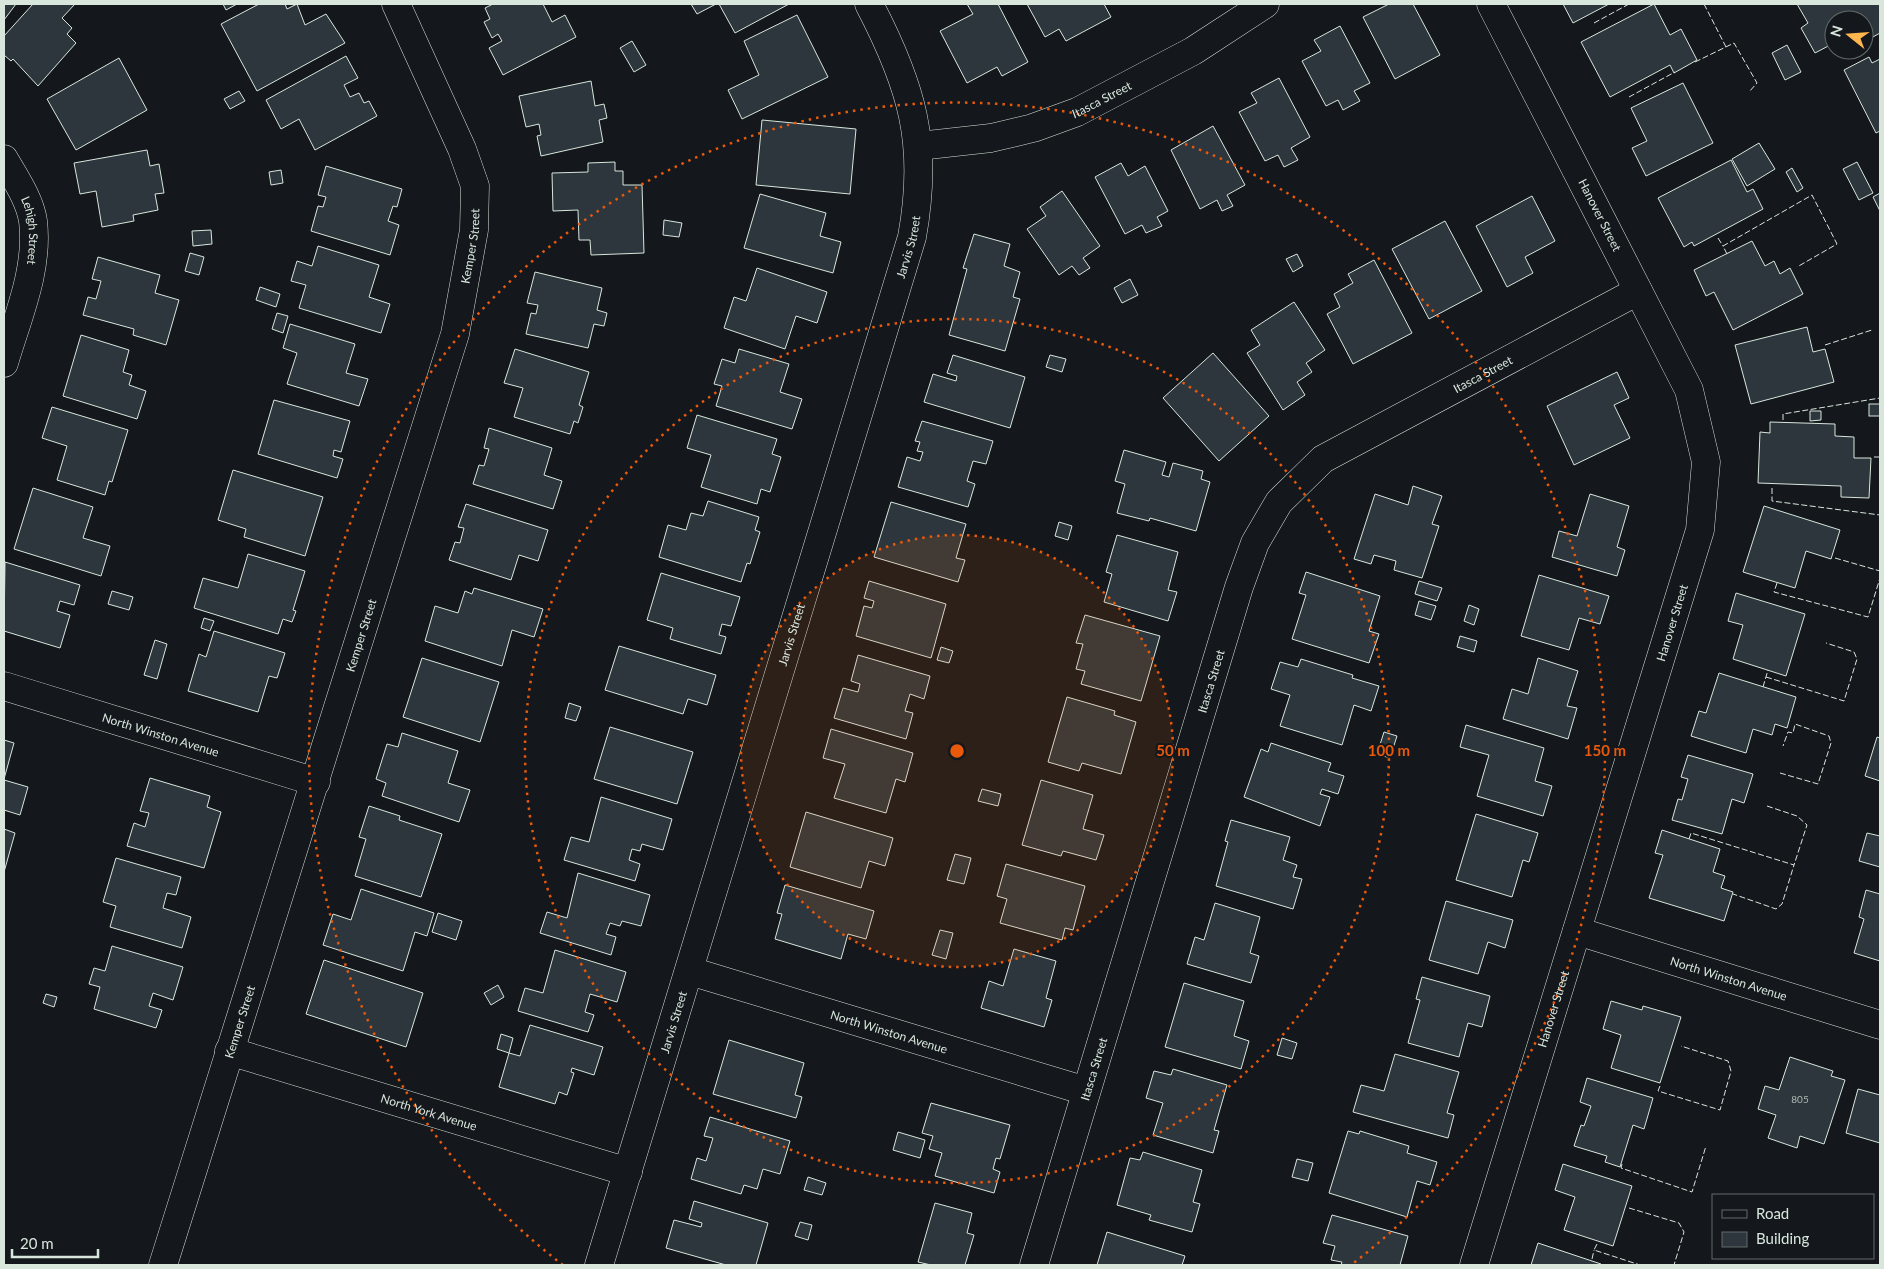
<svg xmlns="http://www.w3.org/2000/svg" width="1884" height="1269" font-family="Lato,sans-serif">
	<rect width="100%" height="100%" fill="#14181c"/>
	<g fill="#2c363c" stroke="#d8e6dc">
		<polygon points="4,4 16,4 4,20"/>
		<polygon points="33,4 75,4 62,18 72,28 67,34 76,43 38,86 13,59 11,61 4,55 4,36"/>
		<polygon points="223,4 237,4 226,10"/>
		<polygon points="259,4 285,4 287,9 297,4 305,25 326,14 345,43 257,91 221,24"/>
		<polygon points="493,4 543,4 552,22 565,15 576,37 503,75 489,48 502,41 498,34 492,38 484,22 490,19 485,8"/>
		<polygon points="691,4 716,4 697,14"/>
		<polygon points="719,4 789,4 735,33"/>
		<polygon points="967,4 998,4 1028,62 1002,76 997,67 967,83 940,31 973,14"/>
		<polygon points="1027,4 1104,4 1111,17 1066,41 1059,29 1045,37"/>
		<polygon points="1389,4 1413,4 1440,55 1395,79 1363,17"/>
		<polygon points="1563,4 1609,4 1573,23"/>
		<polygon points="1654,4 1670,35 1681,29 1697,60 1674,73 1670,65 1610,97 1581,42"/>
		<polygon points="1797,4 1880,4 1880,33 1864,42 1864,20 1834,20 1834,43 1815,53 1801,28 1808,23"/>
		<polygon points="797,15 828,77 742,119 728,90 759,75 744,41"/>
		<polygon points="1340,26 1370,83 1354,91 1360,101 1343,110 1338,100 1326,106 1302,61 1321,51 1314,40"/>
		<polygon points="632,41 646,65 634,72 620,48"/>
		<polygon points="1787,45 1801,72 1785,80 1772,53"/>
		<polygon points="346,56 358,78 344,85 350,97 359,93 364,103 369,101 377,116 315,150 299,119 281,129 266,100"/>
		<polygon points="1869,57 1872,63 1880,59 1880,131 1876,133 1844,70"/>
		<polygon points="119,58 147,110 76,150 47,99"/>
		<polygon points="1279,78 1310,137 1291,148 1298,160 1284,167 1278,155 1265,161 1239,112 1257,103 1251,93"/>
		<polygon points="591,81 595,106 604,104 607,118 599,120 603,142 541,156 537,136 541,135 539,124 526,127 519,96"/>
		<polygon points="1683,83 1713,143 1646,176 1632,148 1647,141 1631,108"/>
		<polygon points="239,91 245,101 230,109 224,99"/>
		<polygon points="762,120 856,129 850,194 756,185"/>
		<polygon points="1213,126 1245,185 1227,195 1233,206 1222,211 1217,200 1200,209 1171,150"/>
		<polygon points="1759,143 1775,169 1747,186 1732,159"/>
		<polygon points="147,150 150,166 159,164 164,193 155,194 158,210 133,215 134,221 102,227 96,191 80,194 74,163"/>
		<polygon points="1731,160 1747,192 1753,189 1763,209 1694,246 1692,242 1684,247 1658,198"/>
		<polygon points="615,162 615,171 623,171 623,185 642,185 644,253 591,255 590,240 579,240 578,210 553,211 552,173 588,172 588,163"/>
		<polygon points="1857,162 1873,193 1859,200 1843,169"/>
		<polygon points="1121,163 1128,176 1145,166 1168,211 1157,217 1162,226 1146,233 1142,225 1125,234 1095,177"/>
		<polygon points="326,166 402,189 397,207 393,206 388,221 399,225 390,255 311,231 318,206 323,207 326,197 318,195"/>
		<polygon points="1792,168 1803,188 1797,192 1786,172"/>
		<polygon points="281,170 283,183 271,185 269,172"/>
		<polygon points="1062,191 1100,246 1083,258 1090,268 1079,275 1072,266 1059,275 1027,229 1046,216 1040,207"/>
		<polygon points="1880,193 1880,211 1873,197"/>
		<polygon points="760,194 826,213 820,236 841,242 833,273 744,248"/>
		<polygon points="1532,196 1555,241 1525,257 1533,273 1507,287 1476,226"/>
		<polygon points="664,220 682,223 679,237 663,235"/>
		<polygon points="1445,221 1482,291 1429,319 1392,249"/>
		<polygon points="211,230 212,244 193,246 192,231"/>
		<polygon points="974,234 1010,244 1004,266 1020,272 1013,297 1020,299 1005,351 949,335 967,269 963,268"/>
		<polygon points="1752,241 1765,266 1774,261 1780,274 1790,268 1803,294 1733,330 1714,292 1706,296 1694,270"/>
		<polygon points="318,246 379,265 369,297 390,304 381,333 299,308 306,285 291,281 297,261 312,266"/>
		<polygon points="190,253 204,257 199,275 185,271"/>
		<polygon points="1297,254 1303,266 1293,272 1286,259"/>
		<polygon points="98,257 160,275 155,293 179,300 166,345 133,335 134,329 83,315 88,297 96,299 101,281 92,279"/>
		<polygon points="1374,260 1412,333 1353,364 1327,314 1340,307 1334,294 1353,283 1348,274"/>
		<polygon points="757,268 827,292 817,323 796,316 785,349 724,328 734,297 746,301"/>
		<polygon points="535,272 602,288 597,310 607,313 604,326 594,324 588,348 526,334 531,313 536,314 538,305 527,303"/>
		<polygon points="1130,279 1138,295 1122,303 1114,288"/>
		<polygon points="260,287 280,294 276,307 256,300"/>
		<polygon points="1294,302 1325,350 1306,363 1312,372 1297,382 1305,395 1283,410 1247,353 1260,345 1251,330"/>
		<polygon points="277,313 288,316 283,333 272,329"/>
		<polygon points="290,324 355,344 346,373 368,379 359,406 287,384 297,353 283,348"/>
		<polygon points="1807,327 1813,352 1825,349 1834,382 1751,404 1735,345"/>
		<polygon points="81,335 129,350 123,372 132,375 129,385 146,391 137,419 63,396"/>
		<polygon points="515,349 589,372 579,405 583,407 578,423 574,421 570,434 514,417 523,388 504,383"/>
		<polygon points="739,349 789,364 780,392 802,399 792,429 716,406 722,386 714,384 722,359 735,363"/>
		<polygon points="1213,353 1269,416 1219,461 1163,398"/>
		<polygon points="953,355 1025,377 1010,428 924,402 933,374 956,381 957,376 947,373"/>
		<polygon points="1050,355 1066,359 1062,372 1046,367"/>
		<polygon points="1617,372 1629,398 1614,405 1630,438 1574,465 1547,406"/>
		<polygon points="274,400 350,421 341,452 334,450 333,456 343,459 337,478 258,454"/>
		<rect x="1869" y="404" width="11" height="12"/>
		<polygon points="52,407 128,430 112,482 109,481 105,495 57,480 67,446 42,438"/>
		<polygon points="1810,411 1821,411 1821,420 1810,421"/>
		<polygon points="697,415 777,439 772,454 781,457 770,492 761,489 757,504 701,487 711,455 687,448"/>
		<polygon points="922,421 993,441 986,464 973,461 967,481 975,484 968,507 898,487 907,457 920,461 923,452 917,451 920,442 915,441"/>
		<polygon points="1770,422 1835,424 1835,436 1854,437 1854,458 1871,458 1869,498 1841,497 1841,486 1758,483 1760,432 1770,433"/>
		<polygon points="489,428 552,448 544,475 562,481 553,509 473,484 479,465 484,466 489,449 484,448"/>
		<polygon points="1124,450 1166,462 1162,475 1169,477 1173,463 1203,471 1201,479 1210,482 1196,531 1150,518 1149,521 1117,513 1125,484 1115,481"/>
		<polygon points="233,470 323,497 305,556 244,537 246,529 218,520"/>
		<polygon points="1413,486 1442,496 1432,524 1439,526 1422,578 1394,570 1396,561 1374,555 1371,564 1354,559 1375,494 1408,505"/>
		<polygon points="33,488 93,507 83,538 110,546 101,576 14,549"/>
		<polygon points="1590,494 1629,506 1617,547 1625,550 1617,576 1552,557 1559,531 1577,536"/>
		<polygon points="708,501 759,517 755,530 760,532 750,564 747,563 741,582 659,557 668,525 686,530 691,513 703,516"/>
		<polygon points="891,502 966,524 956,558 965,560 958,582 874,557"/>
		<polygon points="466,504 548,530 538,561 519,555 511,580 449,560 455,542 460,543 464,528 458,527"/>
		<polygon points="1764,506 1840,530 1831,559 1806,551 1795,588 1743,572"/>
		<polygon points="1059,522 1072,526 1068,540 1055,536"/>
		<polygon points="1117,535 1178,552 1168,590 1177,592 1168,621 1104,602 1112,574 1106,572"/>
		<polygon points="248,554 305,571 293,610 296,611 292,622 283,619 278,634 194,608 203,578 238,588"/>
		<polygon points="5,562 80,585 74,605 60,601 57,611 70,615 60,648 4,631"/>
		<polygon points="1306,572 1380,596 1369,631 1379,634 1369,663 1292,639 1306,595 1299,593"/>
		<polygon points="661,573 740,597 731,626 722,624 719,635 726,637 721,654 670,639 673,628 647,620"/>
		<polygon points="1539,575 1609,596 1600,624 1579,618 1569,650 1521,636"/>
		<polygon points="869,581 946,604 931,658 856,636 864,606 872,608 874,601 864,598"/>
		<polygon points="1419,581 1442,588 1437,601 1415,594"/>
		<polygon points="474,588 543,609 534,637 512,630 502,666 425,641 435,606 458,613 465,591 472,594"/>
		<polygon points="112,591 133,597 129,610 108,604"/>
		<polygon points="1736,593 1805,614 1786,676 1733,659 1743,625 1728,621"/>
		<polygon points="1419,601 1436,606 1431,620 1415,615"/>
		<polygon points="1469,605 1479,609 1474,625 1464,621"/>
		<polygon points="1085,615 1160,636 1141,701 1081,684 1085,671 1076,669 1083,644 1076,643"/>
		<polygon points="204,618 214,621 210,631 201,628"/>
		<polygon points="214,631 285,653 277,678 269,676 258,712 188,691 199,654 206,657"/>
		<polygon points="1460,636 1477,641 1474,652 1457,647"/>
		<polygon points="155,640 167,644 157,679 144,675"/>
		<polygon points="619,646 716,675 707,705 688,699 683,714 605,690"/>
		<polygon points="941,647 953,651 949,663 937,660"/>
		<polygon points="858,655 930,676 924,699 910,694 905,711 913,713 906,739 834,718 843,688 858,692 860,684 851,681"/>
		<polygon points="422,658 499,682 480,742 403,717"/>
		<polygon points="1538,658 1578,671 1567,706 1577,708 1568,739 1503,719 1512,689 1528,694"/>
		<polygon points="1301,659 1353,675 1352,678 1379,686 1371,711 1354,705 1342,745 1280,726 1290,695 1271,689 1280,662 1298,667"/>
		<polygon points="1719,673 1796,697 1787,728 1775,724 1772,735 1753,729 1746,753 1691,736 1699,711 1706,713"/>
		<polygon points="1067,697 1115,711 1114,715 1136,722 1121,774 1082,763 1079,771 1048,762"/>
		<polygon points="569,703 581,707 576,721 565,718"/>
		<polygon points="1466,725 1544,748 1535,781 1552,786 1543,816 1477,796 1489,755 1460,747"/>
		<polygon points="610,727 693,752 677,804 594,779"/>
		<polygon points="831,729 913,753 905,782 896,779 886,813 834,798 845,764 823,758"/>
		<polygon points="1384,732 1397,736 1390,758 1377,754"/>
		<polygon points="402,733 458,751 448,783 470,790 459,822 382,796 386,783 376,779 387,744 398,747"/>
		<polygon points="1877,737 1880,738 1880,781 1865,776"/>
		<polygon points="4,740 14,743 4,779"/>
		<polygon points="1271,743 1331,763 1328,771 1344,776 1338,794 1322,789 1320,794 1330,797 1320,826 1244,797 1261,749 1268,752"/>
		<polygon points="1688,755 1753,774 1744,803 1732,799 1722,834 1672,820 1678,799 1682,800 1688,779 1681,777"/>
		<polygon points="150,778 210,796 207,807 221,812 204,868 127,846 134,823 145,827 149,813 140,811"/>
		<polygon points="4,780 28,787 20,815 4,810"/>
		<polygon points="1041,780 1093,795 1083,829 1104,835 1096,860 1063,851 1061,856 1022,845"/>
		<polygon points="982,789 1001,794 998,806 978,801"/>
		<polygon points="601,797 672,819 663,850 642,844 640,851 632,849 629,860 640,864 635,881 564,860 571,837 589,842"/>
		<polygon points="369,806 400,816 399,820 442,834 421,897 355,876 366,839 359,837"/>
		<polygon points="806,812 893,838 885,866 869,861 861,888 790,867"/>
		<polygon points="1476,814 1538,833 1529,862 1523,860 1512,897 1456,880"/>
		<polygon points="1231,820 1290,837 1283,860 1297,865 1293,877 1302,879 1293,909 1216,886 1228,842 1225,841"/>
		<polygon points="4,829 15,833 4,872"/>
		<polygon points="1662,830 1720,849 1713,872 1725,876 1721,888 1733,892 1724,921 1649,898 1663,855 1655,853"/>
		<polygon points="1867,833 1880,836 1880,867 1859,861"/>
		<polygon points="955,854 971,858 964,884 947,880"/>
		<polygon points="116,858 181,877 176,895 167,893 163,908 191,917 182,948 110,927 116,906 103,902"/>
		<polygon points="1006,864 1085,886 1073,930 1065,928 1062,940 1000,923 1007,899 997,896"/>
		<polygon points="578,873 650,895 641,926 622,921 620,926 610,923 606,934 616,937 611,955 540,933 547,912 567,918"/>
		<polygon points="785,885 874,911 866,939 848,934 841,959 775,939 782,914 777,913"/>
		<polygon points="361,889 434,913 427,936 415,932 403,971 323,945 333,914 351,920"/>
		<polygon points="1866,890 1880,894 1880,961 1854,953 1864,919 1859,917"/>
		<polygon points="1446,901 1513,920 1505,948 1488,942 1478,974 1429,960"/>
		<polygon points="1215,903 1260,917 1250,953 1259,956 1251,983 1187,964 1195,937 1204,940"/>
		<polygon points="438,913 462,921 456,940 432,932"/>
		<polygon points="940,930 953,933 946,959 932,955"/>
		<polygon points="112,946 183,967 173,1000 153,993 149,1006 162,1010 156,1028 94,1009 100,987 89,984 94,968 105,971"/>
		<polygon points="1014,949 1056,961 1046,998 1052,1000 1044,1027 981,1008 989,981 1003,986"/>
		<polygon points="555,950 626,972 617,1002 590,994 585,1012 594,1015 588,1032 518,1011 525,988 543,993"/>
		<polygon points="324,960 423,993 406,1047 306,1014"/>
		<polygon points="1422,977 1490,996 1482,1027 1468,1023 1459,1057 1408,1043 1420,1000 1416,999"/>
		<polygon points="1184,983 1244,1001 1234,1036 1249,1041 1241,1069 1165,1047"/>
		<polygon points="498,985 504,997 491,1005 484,993"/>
		<polygon points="46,994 57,997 54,1007 43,1003"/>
		<polygon points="1611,1001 1642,1010 1643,1006 1681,1017 1660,1083 1611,1068 1621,1035 1603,1029"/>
		<polygon points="530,1025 603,1047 594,1075 572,1068 571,1072 574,1073 567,1095 559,1092 555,1104 499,1087 509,1053 520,1056"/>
		<polygon points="501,1034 513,1038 509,1053 497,1049"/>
		<polygon points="1282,1038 1297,1043 1292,1059 1277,1055"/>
		<polygon points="729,1040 804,1063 795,1095 802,1097 796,1118 713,1094"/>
		<polygon points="1395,1054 1459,1072 1447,1113 1454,1115 1448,1138 1353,1112 1361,1085 1384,1091"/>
		<polygon points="1790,1057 1833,1071 1831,1076 1845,1080 1824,1144 1800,1136 1797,1148 1768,1138 1776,1115 1758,1109 1765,1086 1779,1090"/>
		<polygon points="1173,1069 1227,1085 1214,1130 1219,1131 1213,1153 1153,1135 1163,1103 1146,1098 1154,1071 1171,1075"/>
		<polygon points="1587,1078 1653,1098 1644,1129 1633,1125 1620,1167 1605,1162 1607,1156 1574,1146 1581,1125 1584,1126 1591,1106 1580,1102"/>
		<polygon points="1858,1089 1880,1095 1880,1143 1846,1133"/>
		<polygon points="931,1103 1010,1125 1000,1159 996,1158 993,1169 1000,1172 994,1193 935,1176 942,1153 929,1149 933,1136 922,1133"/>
		<polygon points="710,1117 790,1141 780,1174 763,1169 757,1189 744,1185 741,1194 691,1179 697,1158 706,1161 713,1138 704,1136"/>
		<polygon points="1348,1131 1359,1134 1360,1131 1409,1146 1407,1153 1437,1162 1430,1185 1417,1181 1407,1217 1329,1193"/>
		<polygon points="898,1132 925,1140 920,1158 893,1150"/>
		<polygon points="1143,1152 1202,1170 1193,1202 1200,1204 1192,1232 1149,1220 1151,1215 1117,1205 1130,1158 1140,1160"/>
		<polygon points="1297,1159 1313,1163 1308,1181 1292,1177"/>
		<polygon points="1563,1164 1632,1186 1613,1246 1564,1230 1575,1197 1555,1190"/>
		<polygon points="808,1177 826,1183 822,1195 804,1190"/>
		<polygon points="694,1201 768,1223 756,1265 726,1265 666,1248 674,1220 701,1227 702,1223 689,1219"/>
		<polygon points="935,1203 972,1213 967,1233 974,1235 965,1265 931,1265 918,1262"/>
		<polygon points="1332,1215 1408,1236 1400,1265 1341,1265 1342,1262 1331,1260 1335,1246 1323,1243"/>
		<polygon points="800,1222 812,1225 808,1240 795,1236"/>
		<polygon points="1107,1232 1185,1256 1182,1265 1097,1265"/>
		<polygon points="1538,1243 1601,1264 1601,1265 1531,1265"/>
	</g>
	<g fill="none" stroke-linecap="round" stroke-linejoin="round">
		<defs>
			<g id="minor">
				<path id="s1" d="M919,146L991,138L1033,128L1077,112L1193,51L1265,4"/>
				<path id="s2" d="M4,159C15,178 30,200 33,221C39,270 17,318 4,363"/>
				<path id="s3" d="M4,686L316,782"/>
				<path id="s4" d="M1577,931L1880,1025"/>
				<path id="s5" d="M690,971L1086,1091"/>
				<path id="s6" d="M229,1051L628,1172"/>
				<path id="s7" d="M163,1265L455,334L474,230L475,186L462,149L396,4"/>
				<path id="s8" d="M599,1265L912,237C929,144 912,86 869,4"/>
				<path id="s9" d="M1034,1265L1239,587L1255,543L1279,502L1323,459L1638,291"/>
				<path id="s10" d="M1474,1265L1700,530L1706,462L1689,390L1491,4"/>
			</g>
		</defs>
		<use href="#minor" stroke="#d8e6dc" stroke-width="29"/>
		<use href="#minor" stroke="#14181c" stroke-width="28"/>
		<g stroke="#d8e6dc" stroke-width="1" stroke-dasharray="6 2.5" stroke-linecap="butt">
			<polyline points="1704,4 1726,47"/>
			<polyline points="1594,23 1629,4"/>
			<polyline points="1695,62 1734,43 1757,83 1749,92"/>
			<polyline points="1629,97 1675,72"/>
			<polyline points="1718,238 1723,246"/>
			<polyline points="1727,254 1723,246 1812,195 1837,244 1797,267"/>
			<polyline points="1825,345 1872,330"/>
			<polyline points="1783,420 1783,414 1880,398"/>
			<polyline points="1874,457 1880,457"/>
			<polyline points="1772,488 1772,501 1880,515"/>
			<polyline points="1835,558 1880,571"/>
			<polyline points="1777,583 1774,592 1868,617 1880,578"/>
			<polyline points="1766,677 1844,701 1857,659 1854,652 1826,643"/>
			<polyline points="1763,687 1768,670"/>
			<polyline points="1780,773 1818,784 1831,743 1829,736 1795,724 1793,733 1788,732 1783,746"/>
			<polyline points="1767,806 1797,816 1807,825 1794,865"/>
			<polyline points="1689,839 1691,833 1794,865 1782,904 1776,909 1733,894"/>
			<polyline points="1660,1086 1658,1091 1720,1110 1731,1071 1728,1061 1681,1046"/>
			<polyline points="1622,1164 1621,1168 1692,1192 1706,1146"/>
			<polyline points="1629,1208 1679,1223 1684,1232 1674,1265"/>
			<polyline points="1597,1244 1594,1250 1640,1265"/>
			<polyline points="1592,1259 1594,1250"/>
		</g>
	</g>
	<circle cx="957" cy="751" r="216" fill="#e8590c" fill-opacity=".12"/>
	<g fill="none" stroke="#e8590c" stroke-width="2.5" stroke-dasharray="2.5 5">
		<circle cx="957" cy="751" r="216"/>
		<circle cx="957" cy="751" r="432"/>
		<path d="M563 1265A648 648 0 1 1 1351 1265"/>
	</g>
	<g text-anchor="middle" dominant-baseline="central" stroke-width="4" stroke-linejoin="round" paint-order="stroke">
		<g font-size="10" fill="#adbab4">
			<text x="1800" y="1099">805</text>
		</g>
		<g font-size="12" fill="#d8e6dc" stroke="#14181c">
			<text stroke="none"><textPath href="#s1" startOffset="190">Itasca Street</textPath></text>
			<text transform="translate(1600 215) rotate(63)">Hanover Street</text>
			<text stroke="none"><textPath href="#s2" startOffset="78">Lehigh Street</textPath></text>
			<text stroke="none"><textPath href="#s7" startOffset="1065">Kemper Street</textPath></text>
			<text stroke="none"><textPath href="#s8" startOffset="1064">Jarvis Street</textPath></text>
			<text stroke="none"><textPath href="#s9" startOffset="1045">Itasca Street</textPath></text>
			<text stroke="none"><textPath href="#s10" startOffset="672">Hanover Street</textPath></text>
			<text stroke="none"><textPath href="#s8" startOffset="659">Jarvis Street</textPath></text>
			<text stroke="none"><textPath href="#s7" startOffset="660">Kemper Street</textPath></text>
			<text stroke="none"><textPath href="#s9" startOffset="610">Itasca Street</textPath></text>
			<text stroke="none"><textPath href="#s3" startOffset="164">North Winston Avenue</textPath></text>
			<text stroke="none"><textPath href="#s4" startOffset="159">North Winston Avenue</textPath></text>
			<text stroke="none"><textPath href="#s10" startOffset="268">Hanover Street</textPath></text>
			<text stroke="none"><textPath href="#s7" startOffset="255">Kemper Street</textPath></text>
			<text stroke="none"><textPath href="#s8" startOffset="254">Jarvis Street</textPath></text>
			<text stroke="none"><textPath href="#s5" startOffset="208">North Winston Avenue</textPath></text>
			<text stroke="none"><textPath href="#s9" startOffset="205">Itasca Street</textPath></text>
			<text stroke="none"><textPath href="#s6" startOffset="209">North York Avenue</textPath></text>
		</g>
	</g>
	<circle cx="957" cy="751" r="8" fill="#e8590c" stroke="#14181c" stroke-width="2.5"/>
	<g font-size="15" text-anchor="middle" font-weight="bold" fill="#e8590c" stroke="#14181c" stroke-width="4" stroke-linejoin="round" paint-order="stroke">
		<text x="1173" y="756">50 m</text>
		<text x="1389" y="756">100 m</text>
		<text x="1605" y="756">150 m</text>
	</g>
	<rect width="1884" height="1269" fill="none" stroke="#d8e6dc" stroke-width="10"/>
	<rect x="1712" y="1194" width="162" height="65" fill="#14181c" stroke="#626a69"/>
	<rect x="1722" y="1210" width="25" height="8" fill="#14181c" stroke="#626a69"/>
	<text x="1756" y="1219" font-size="15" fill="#d8e6dc">Road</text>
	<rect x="1722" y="1232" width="25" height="15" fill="#2c363c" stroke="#626a69"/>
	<text x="1756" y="1244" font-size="15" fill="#d8e6dc">Building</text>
	<g transform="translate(1849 35) rotate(287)"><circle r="24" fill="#14181c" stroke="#626a69"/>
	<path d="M0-4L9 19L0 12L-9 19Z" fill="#ffb74d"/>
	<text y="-8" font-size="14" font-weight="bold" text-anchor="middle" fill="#d8e6dc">N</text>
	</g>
	<path d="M12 1249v8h86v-8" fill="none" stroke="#d8e6dc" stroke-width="2.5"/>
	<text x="20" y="1249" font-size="15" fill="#d8e6dc" stroke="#14181c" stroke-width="4" paint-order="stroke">20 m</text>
</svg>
